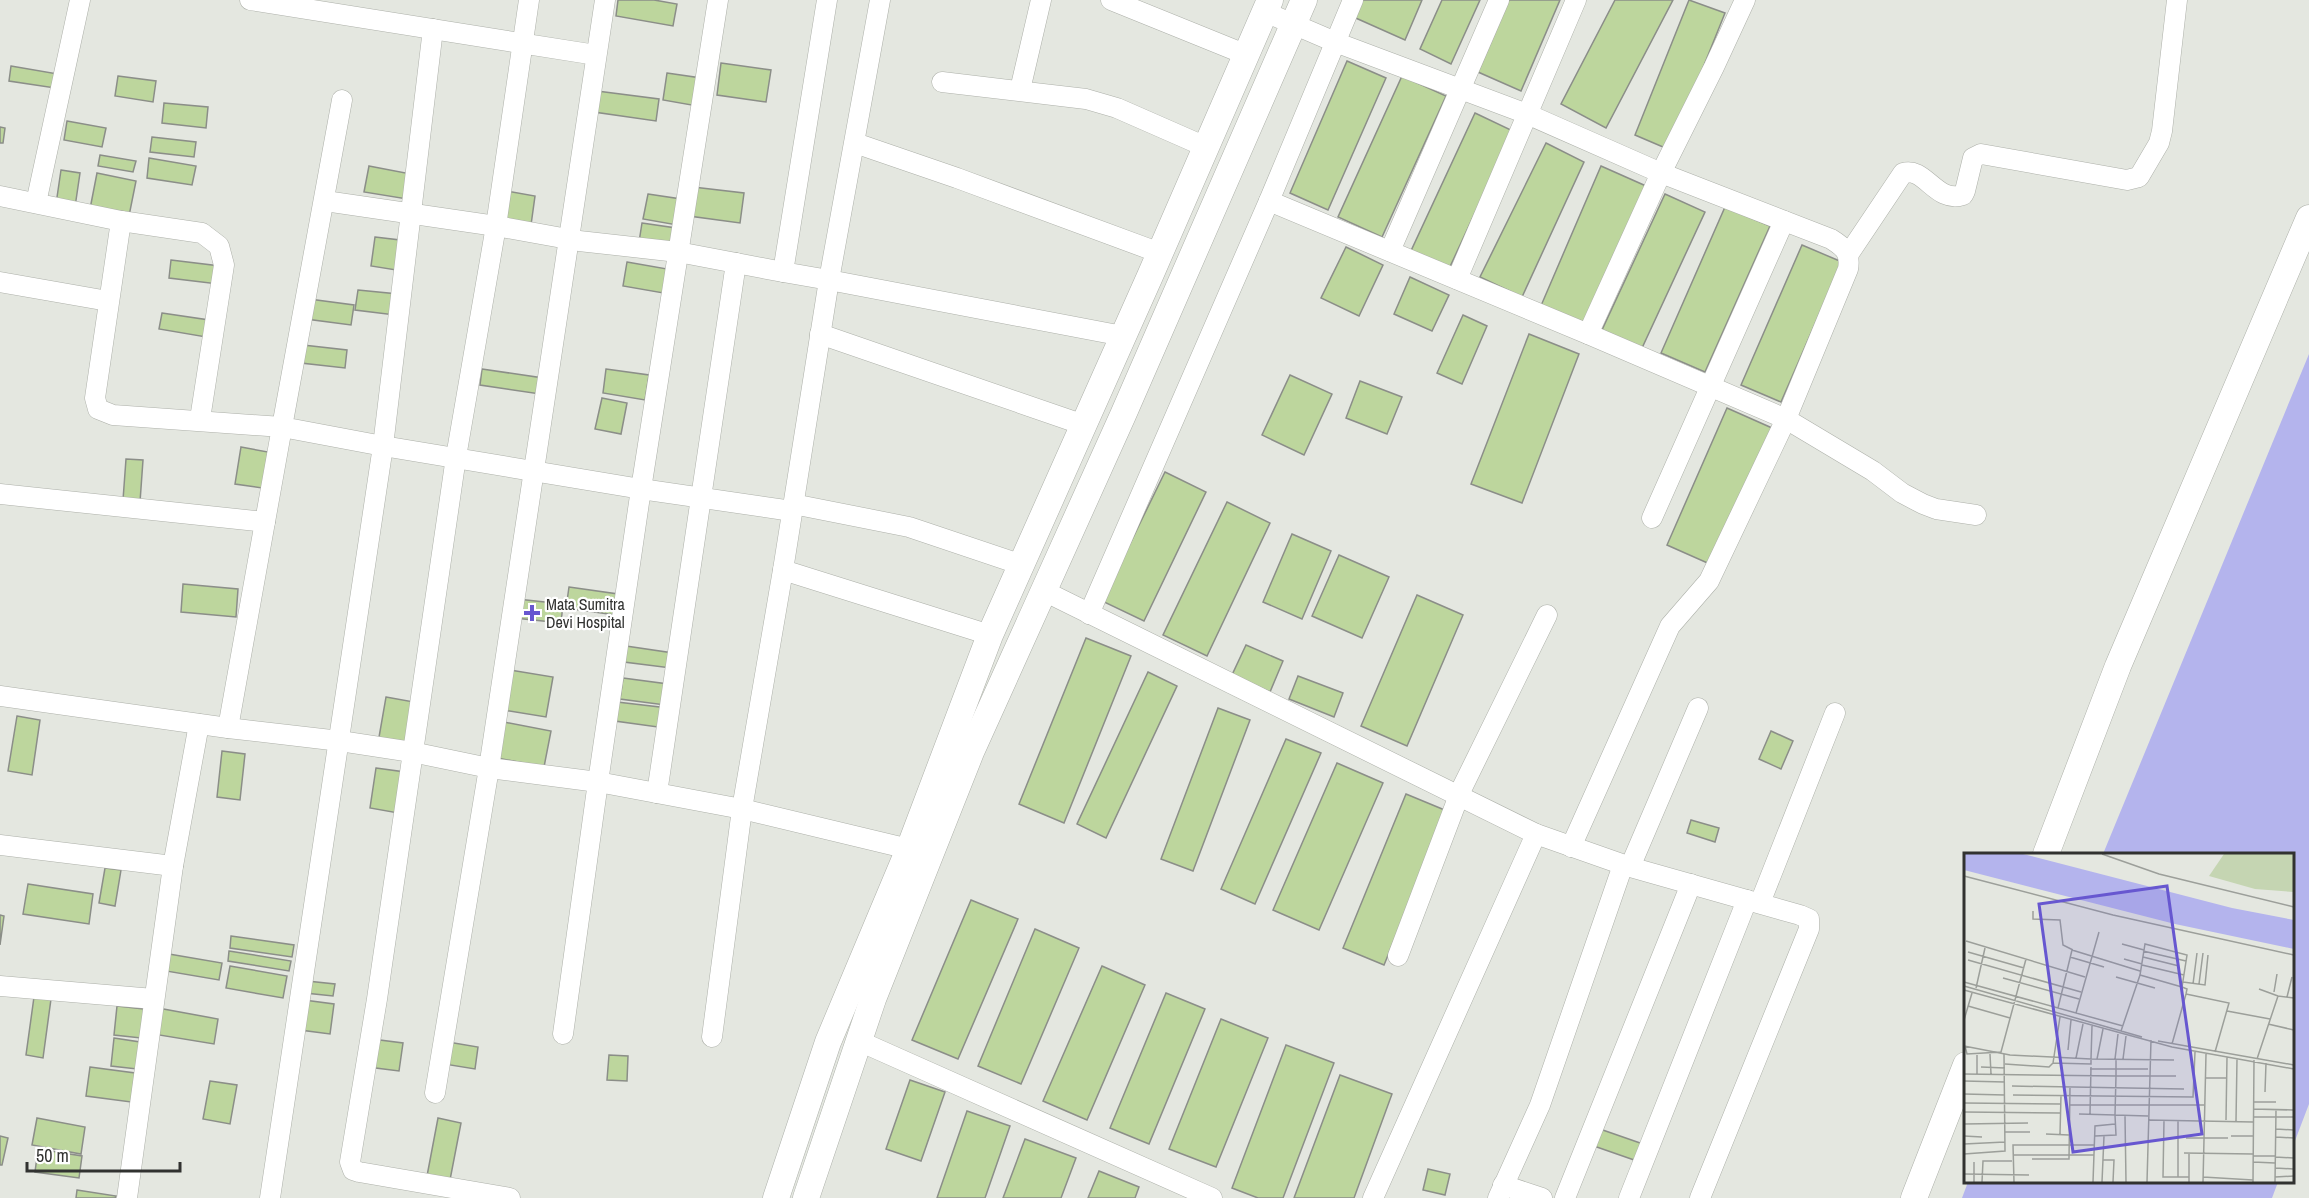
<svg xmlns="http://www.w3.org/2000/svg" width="2309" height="1198" font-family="'Archivo Narrow',sans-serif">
	<rect width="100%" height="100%" fill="#e4e7e0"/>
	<g fill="#b4b4ed">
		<polygon points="2309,354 2309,1104 2293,1146 2292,854 2103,854"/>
		<polygon points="1968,1182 2278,1182 2272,1198 1962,1198"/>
	</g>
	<g fill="#bdd69d" stroke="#8b8e88" stroke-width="1.5">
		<polygon points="618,0 654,0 677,4 673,26 616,16"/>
		<polygon points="1355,0 1422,0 1405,40 1349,15"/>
		<polygon points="1442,0 1480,0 1451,64 1420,49"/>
		<polygon points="1509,0 1560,0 1521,91 1478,72"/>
		<polygon points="1615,0 1673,0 1606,128 1561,104"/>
		<polygon points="1689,0 1725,13 1670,150 1635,135"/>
		<polygon points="1347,61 1386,78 1328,210 1290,193"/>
		<polygon points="721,63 771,70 766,102 717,95"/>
		<polygon points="11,66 58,74 55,88 9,81"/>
		<polygon points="667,73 701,78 697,106 663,100"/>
		<polygon points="118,76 156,81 153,102 115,96"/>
		<polygon points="1402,76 1446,96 1382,237 1338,217"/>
		<polygon points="597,91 659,99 656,121 594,112"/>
		<polygon points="164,103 208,107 206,128 162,123"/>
		<polygon points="1475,113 1513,131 1448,271 1410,253"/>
		<polygon points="67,121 106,128 102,147 64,140"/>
		<polygon points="0,127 5,128 3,143 0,143"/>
		<polygon points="152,137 196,142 194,157 150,152"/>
		<polygon points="1546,143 1584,162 1522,297 1480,277"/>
		<polygon points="100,155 136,161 133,172 98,166"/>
		<polygon points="149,158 196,166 192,185 147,178"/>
		<polygon points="369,166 411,174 407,199 364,192"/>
		<polygon points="1601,166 1646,186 1585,327 1540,308"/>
		<polygon points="61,170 80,173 75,207 56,204"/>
		<polygon points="97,173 136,181 129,216 90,209"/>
		<polygon points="693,187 744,193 740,223 689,216"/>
		<polygon points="507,191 535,196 531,225 503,221"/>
		<polygon points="648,194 681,199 677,225 643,219"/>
		<polygon points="1665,194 1705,212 1642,348 1602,330"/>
		<polygon points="1725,207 1770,226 1705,372 1661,353"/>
		<polygon points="642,223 676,228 673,247 639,242"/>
		<polygon points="375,237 400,240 396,270 371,266"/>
		<polygon points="1802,245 1842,262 1781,402 1741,385"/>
		<polygon points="1346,247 1383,265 1359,316 1321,298"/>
		<polygon points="171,260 220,266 218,284 169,278"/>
		<polygon points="627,262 673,270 669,294 623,286"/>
		<polygon points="1410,277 1449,295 1432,331 1394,314"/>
		<polygon points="358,290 398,294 395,315 355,310"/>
		<polygon points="309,299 354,305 351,325 306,319"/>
		<polygon points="162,313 209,320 206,337 159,329"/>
		<polygon points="1463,315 1487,326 1462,384 1437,373"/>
		<polygon points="1529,334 1579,354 1522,503 1471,484"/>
		<polygon points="303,345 347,350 345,368 301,363"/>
		<polygon points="482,369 543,378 540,394 480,385"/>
		<polygon points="606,369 649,375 645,400 603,393"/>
		<polygon points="1290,375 1332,394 1304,455 1262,435"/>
		<polygon points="1360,381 1402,397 1387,434 1346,418"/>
		<polygon points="602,398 627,403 621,434 595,429"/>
		<polygon points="1727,408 1772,428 1712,565 1667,545"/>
		<polygon points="241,447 268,452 262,488 235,484"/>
		<polygon points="126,459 143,460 140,502 123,500"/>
		<polygon points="1165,472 1206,492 1144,621 1102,601"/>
		<polygon points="1227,502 1270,523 1207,656 1163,635"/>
		<polygon points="1292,534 1331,551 1302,619 1263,602"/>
		<polygon points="1339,555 1389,577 1362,638 1312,616"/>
		<polygon points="183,584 238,589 236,617 181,612"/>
		<polygon points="569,587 618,594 615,615 566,608"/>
		<polygon points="1417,595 1463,615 1407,746 1361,726"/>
		<polygon points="517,599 563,604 561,623 515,618"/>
		<polygon points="1086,638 1131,656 1064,823 1019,804"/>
		<polygon points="1246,645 1283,661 1270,692 1232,675"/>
		<polygon points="626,646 673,653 671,668 624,662"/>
		<polygon points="510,670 553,677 546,717 503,710"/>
		<polygon points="1148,672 1177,686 1106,838 1077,824"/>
		<polygon points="1298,676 1343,693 1334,717 1289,699"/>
		<polygon points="623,678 668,684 665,705 620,699"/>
		<polygon points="386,697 414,702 406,748 378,743"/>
		<polygon points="617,702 668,708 665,728 615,721"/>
		<polygon points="1218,708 1250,720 1193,871 1161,859"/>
		<polygon points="17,716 40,720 32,775 8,771"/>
		<polygon points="504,722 551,731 544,767 497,758"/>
		<polygon points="1771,731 1793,741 1781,769 1759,759"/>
		<polygon points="1286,739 1321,753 1255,904 1221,889"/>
		<polygon points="222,751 245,754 240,800 217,797"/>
		<polygon points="1337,763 1383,783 1319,930 1273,910"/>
		<polygon points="376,768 405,772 398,813 370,808"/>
		<polygon points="1406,794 1447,811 1384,965 1343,948"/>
		<polygon points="1691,820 1719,828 1715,842 1687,833"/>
		<polygon points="105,868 121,870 115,906 99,903"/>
		<polygon points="28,884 93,894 89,924 23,914"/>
		<polygon points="971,900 1018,919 958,1059 912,1040"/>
		<polygon points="0,915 4,916 0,945"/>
		<polygon points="1035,929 1079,948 1021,1084 978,1066"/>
		<polygon points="231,936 294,945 292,957 230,948"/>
		<polygon points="229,951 291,961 289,971 228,961"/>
		<polygon points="169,954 222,963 219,980 166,971"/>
		<polygon points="230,966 287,976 283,998 226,988"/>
		<polygon points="1102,966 1145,985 1087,1120 1043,1101"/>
		<polygon points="307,981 335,984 333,996 305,993"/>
		<polygon points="1166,993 1205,1009 1149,1144 1110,1128"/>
		<polygon points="34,997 51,999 43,1058 26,1055"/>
		<polygon points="304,1000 334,1004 330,1034 300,1030"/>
		<polygon points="117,1006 144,1009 141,1038 114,1035"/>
		<polygon points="158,1008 218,1019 214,1044 153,1034"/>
		<polygon points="1221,1019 1268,1038 1216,1167 1169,1149"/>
		<polygon points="114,1038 140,1042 137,1069 111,1066"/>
		<polygon points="372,1039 403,1043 399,1071 368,1067"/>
		<polygon points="448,1042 478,1047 475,1069 444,1064"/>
		<polygon points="1286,1045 1334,1063 1283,1198 1258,1198 1232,1188"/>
		<polygon points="609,1055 628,1056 627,1081 607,1080"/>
		<polygon points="90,1067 135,1073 131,1102 86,1096"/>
		<polygon points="1340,1075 1392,1094 1354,1198 1294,1198"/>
		<polygon points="910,1080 945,1092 921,1161 886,1149"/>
		<polygon points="210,1081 237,1085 230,1124 203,1119"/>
		<polygon points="967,1111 1010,1126 985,1198 937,1198"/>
		<polygon points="37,1118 85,1127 81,1154 32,1145"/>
		<polygon points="438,1118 461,1123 450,1180 427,1176"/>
		<polygon points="1597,1128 1643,1144 1637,1161 1591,1145"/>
		<polygon points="0,1136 8,1138 2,1165 0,1165"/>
		<polygon points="1025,1139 1076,1158 1061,1198 1003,1198"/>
		<polygon points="38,1149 82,1156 79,1178 35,1172"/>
		<polygon points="1428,1169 1450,1174 1445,1195 1423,1190"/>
		<polygon points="1099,1171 1139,1187 1135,1198 1088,1198"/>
		<polygon points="77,1190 116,1196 115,1198 76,1198"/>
	</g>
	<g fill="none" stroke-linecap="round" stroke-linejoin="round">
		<defs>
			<g id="minor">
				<polyline points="250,0 596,55"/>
				<polyline points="827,0 783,272 829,280 880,0"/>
				<polyline points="1111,0 1247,55"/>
				<path d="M1265,12L1335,42L1527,114L1661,173L1831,239C1844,247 1851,253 1848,269L1786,419L1709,581L1670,626L1571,847"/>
				<polyline points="942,82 1086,99 1117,108 1206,147"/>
				<polyline points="1020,90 1041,0"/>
				<polyline points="342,100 282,427 383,446 641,489 718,0"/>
				<polyline points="855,143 957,178 1160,253"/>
				<polyline points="0,196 121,221 202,233 219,246 224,265 200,419"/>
				<polyline points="325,201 496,226 579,241 678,252 783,272"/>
				<polyline points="1269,201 1588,334 1786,419 1873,471 1902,493 1923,504 1936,509 1976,515"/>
				<polyline points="36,203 80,0"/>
				<polyline points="121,221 95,398 98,409 113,415 282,427 228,728"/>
				<polyline points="1390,251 1499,0"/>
				<path d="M1848,255L1903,173C1925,166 1936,204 1963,195L1965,191L1973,158L1981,154L2127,180L2139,177L2159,143L2162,131L2177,0"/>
				<polyline points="1457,279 1576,0"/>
				<polyline points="0,282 108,301"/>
				<polyline points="820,334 1084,425"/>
				<polyline points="1588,334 1661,173 1714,67 1745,0"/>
				<polyline points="0,494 265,522"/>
				<polyline points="793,504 909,527 1022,565"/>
				<polyline points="1652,518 1784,221"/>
				<polyline points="783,570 990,635"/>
				<polyline points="1044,591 1536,834 1630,867 1800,915 1809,919 1809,929 1700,1198"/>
				<polyline points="1089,614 1269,201 1353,0"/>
				<polyline points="0,696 228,728 340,741 412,752 489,768 598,782 742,809 909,849 921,854"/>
				<polyline points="657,793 736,263"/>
				<polyline points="0,845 173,866"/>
				<polyline points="1630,867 1698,708"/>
				<polyline points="1760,903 1835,713"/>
				<polyline points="1398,956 1461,790 1547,615"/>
				<polyline points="0,986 154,999"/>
				<polyline points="563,1034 598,782 641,489 792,511"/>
				<polyline points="712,1037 742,809 783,570 829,280 1123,336"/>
				<polyline points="859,1041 1212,1198"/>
				<polyline points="435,1093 489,768 605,0"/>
				<polyline points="1503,1185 1542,1198"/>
				<polyline points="127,1198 173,866 199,724"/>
				<polyline points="270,1198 383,446 433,29"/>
				<polyline points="510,1198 359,1172 353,1170 350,1162 377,999 456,457 496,226 529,0"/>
				<polyline points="1373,1198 1536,834"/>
				<polyline points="1498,1198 1540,1105 1623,865"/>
				<polyline points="1565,1198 1691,884"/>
				<polyline points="1629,1198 1747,900"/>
			</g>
			<g id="tertiary">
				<polyline points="2046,854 2118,666 2309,218"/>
				<polyline points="776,1198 828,1042 909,849 990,635 1150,276 1270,0"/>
				<polyline points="806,1198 873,999 971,752 1123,415 1304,0"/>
				<polyline points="1914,1198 1966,1065"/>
			</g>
		</defs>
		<use href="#minor" stroke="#adb0a9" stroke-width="21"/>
		<use href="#tertiary" stroke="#adb0a9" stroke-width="27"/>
		<use href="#minor" stroke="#fff" stroke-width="20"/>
		<use href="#tertiary" stroke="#fff" stroke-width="26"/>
	</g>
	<path fill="#6757d0" stroke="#fff" stroke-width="2" d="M529 604h6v6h6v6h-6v6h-6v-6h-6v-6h6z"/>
	<g text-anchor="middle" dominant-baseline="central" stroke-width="4.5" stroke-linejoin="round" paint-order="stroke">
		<g font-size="16" fill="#313230" stroke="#fff" text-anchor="start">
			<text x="546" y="604">Mata Sumitra<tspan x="546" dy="18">Devi Hospital</tspan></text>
		</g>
	</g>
	<g transform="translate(1964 853)">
		<rect width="330" height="330" fill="#e4e7e0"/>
		<path d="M260,1H330V39L291,36L245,23Z" fill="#c5d5b2"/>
		<path d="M0,1H59L268,55L330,67V96L211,71L0,17Z" fill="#b4b4ed"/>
		<path fill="none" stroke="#9c9f9a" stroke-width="1.5" d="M138,1L195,21L330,54M0,23L149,62L330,102M69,58V66L96,67L99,92L109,97M2,88L121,124M158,91L180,97M179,98L222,108M4,99L60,115M106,104L140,114M179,104L215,113M160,106L178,111M4,107L117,139M178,112L220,122M152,124L191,135M39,125L115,146M0,129L159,173M219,129L241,132L244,102M229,131L233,100M235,131L239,100M0,133L178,184M12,135L21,95M295,136L314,143M0,137L208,194L330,216M310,139L313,121M222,141L265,150L251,199M323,144L328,124M4,153L46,165M94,155L108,97L176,118M263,158L306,166M112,160L135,79M0,167L8,140M304,171L330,177M128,173L127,206L210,207M157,178L176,122L181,91L223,102L218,134L176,122M194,188L330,212M208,191L222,141L223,136L218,134M0,193L46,202L127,206M1,193L3,201L37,199L62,106M104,197L107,167M26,201L27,221M112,205L119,171M133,206L139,176M151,206L154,181M152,206V223H212M159,206L162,183M293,206L314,143L330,145M89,210L96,164M41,211L85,214L89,210L127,211V206M17,214L41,215M126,216H184M0,221L152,223L151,262L115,261M13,221V202M241,225H263M0,228L41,229M48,233L220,236M301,239L302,210M0,241L41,242M49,242L229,244L231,199M289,249H312M0,250L96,251M106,252H240M289,256L329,257M0,259L96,260M126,261L127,214M161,263L162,329M289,264H330M184,267L289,269M200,267L199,324H225M214,267V324M262,267L263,204M272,268L273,206M0,271L64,270M312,276L330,277M41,279H66M82,281L105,282M96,281L97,242M0,283L18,284M131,283L152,282L151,262L184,263M267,283H289M312,284L330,285M222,285H264M0,291L41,289M220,300L289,301M225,300V329M0,301L41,298L40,201M49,302H130M289,303H311M311,304L330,305M68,306H105L106,234M139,307H150L149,329M289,309L311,310M311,315L330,316M0,321L65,322M239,324L289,327M311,324L330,323M10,329V309M18,329L19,308H48M50,329L49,292H131M129,329L131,273L151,271M138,329L140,283M183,329L187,187M239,329L242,201M289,329L290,207M311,329L312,257"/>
		<path fill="#6757d0" fill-opacity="0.15" stroke="#6757d0" stroke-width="3" d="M203,33L238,281L109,299L75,51Z"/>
		<rect width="330" height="330" fill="none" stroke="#313230" stroke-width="3"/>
	</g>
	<path d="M27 1162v9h153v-9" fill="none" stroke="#313230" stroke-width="3"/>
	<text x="36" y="1162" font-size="18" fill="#313230" stroke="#ffffff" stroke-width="4.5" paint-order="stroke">50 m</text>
</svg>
